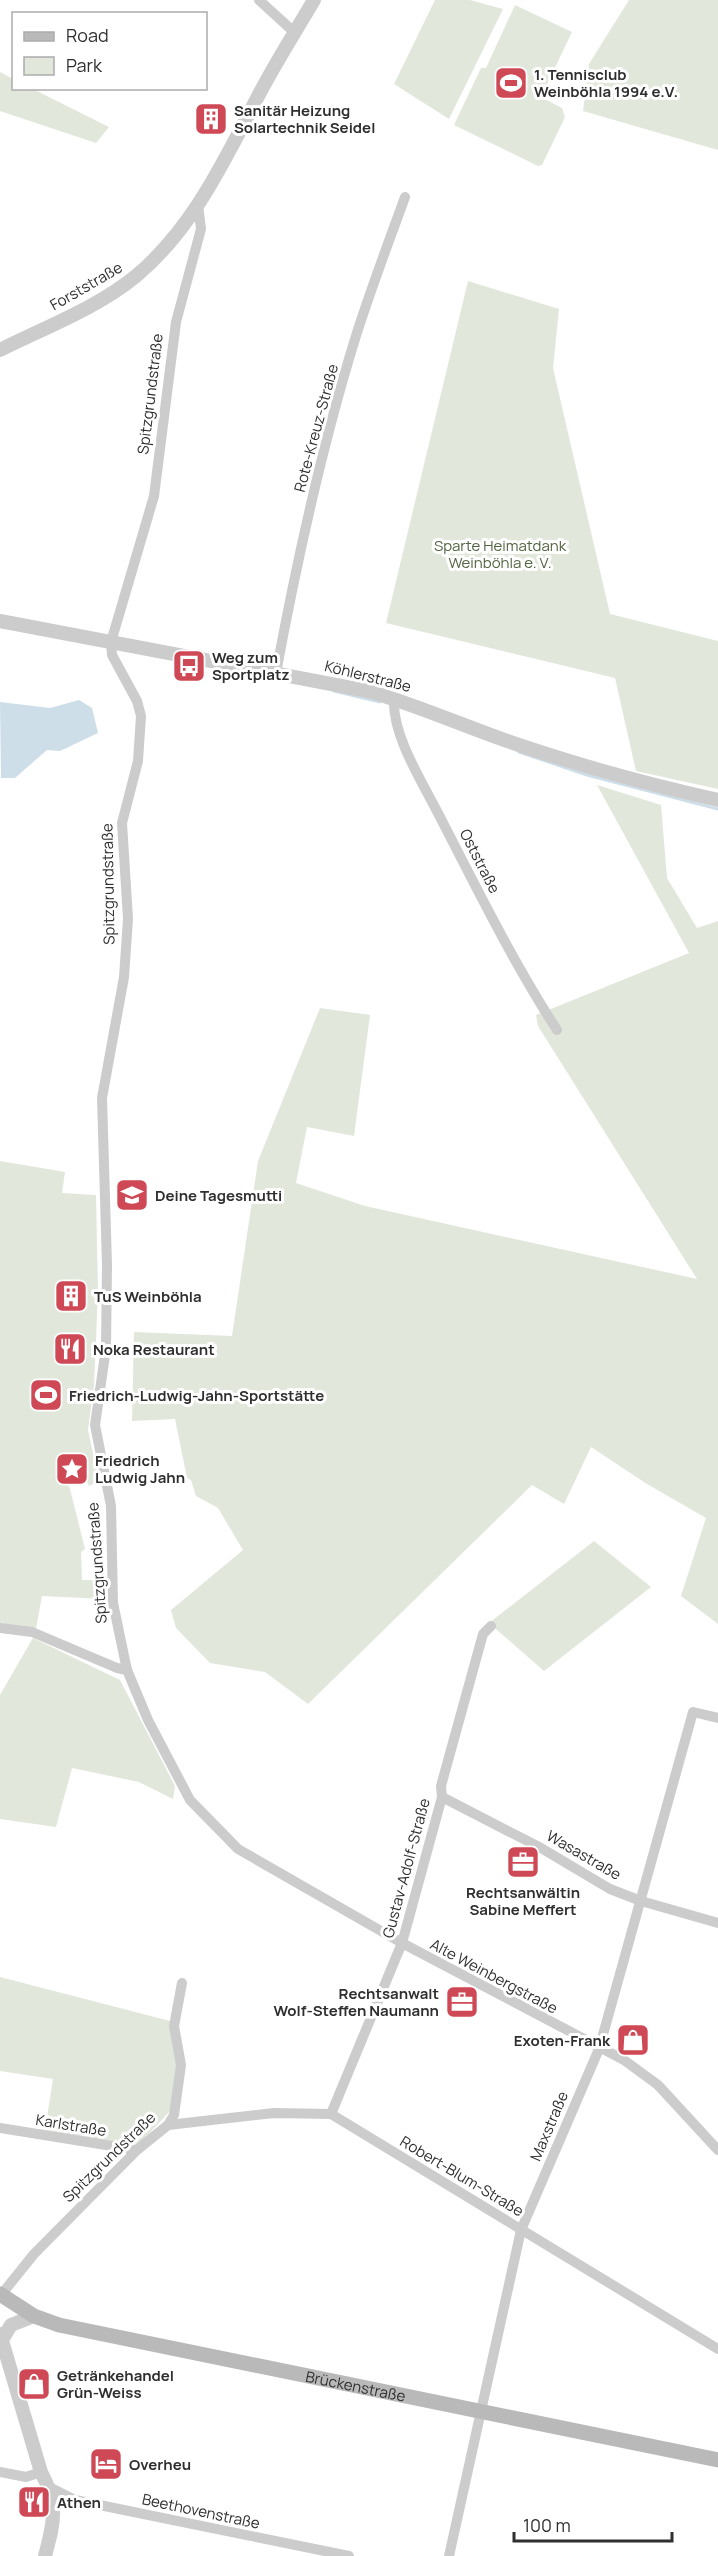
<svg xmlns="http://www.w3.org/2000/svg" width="718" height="2556" font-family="Manrope,sans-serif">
	<rect width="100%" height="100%" fill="#fff"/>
	<g fill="#e2e7dc">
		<polygon points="435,0 470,0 503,9 449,119 394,84"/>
		<polygon points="629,0 718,0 718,150 583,111 589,64"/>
		<polygon points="515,5 572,32 541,97 562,108 565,117 542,165 538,166 454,125 481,68 486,68"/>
		<polygon points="0,72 13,79 14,88 33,89 109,127 96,143 0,111"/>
		<polygon points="468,281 559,309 553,368 610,614 718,641 718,789 636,771 615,678 386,623"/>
		<polygon points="597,785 661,805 667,878 697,928 718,921 718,1624 681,1596 706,1518 647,1484 591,1447 564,1504 532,1485 308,1704 265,1672 210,1663 176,1628 171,1610 243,1550 218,1508 196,1496 191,1480 187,1478 175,1419 132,1421 134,1332 232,1336 258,1161 320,1008 370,1015 354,1136 307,1127 296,1183 365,1206 697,1279 538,1026 536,1015 689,953"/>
		<polygon points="0,1161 65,1172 62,1193 96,1195 98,1292 94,1386 88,1430 99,1481 89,1486 87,1481 69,1485 85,1549 81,1552 82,1580 105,1580 102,1599 42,1596 36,1629 0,1623"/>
		<polygon points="594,1541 651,1587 544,1671 489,1623"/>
		<polygon points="33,1638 120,1680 175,1786 173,1799 139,1782 72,1768 56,1827 0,1819 0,1695"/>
		<polygon points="0,1977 170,2021 177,2062 172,2109 139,2144 130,2145 45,2130 53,2079 0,2071"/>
	</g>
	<polygon fill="#cedee8" points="79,700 92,708 98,733 60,751 47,750 15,778 1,778 0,702 50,708"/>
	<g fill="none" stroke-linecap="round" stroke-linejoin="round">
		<g stroke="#cedee8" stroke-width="3">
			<polyline points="232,672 256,677"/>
			<polyline points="334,691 380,702"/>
			<polyline points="519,752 587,775 718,809"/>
		</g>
		<g stroke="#ccc" stroke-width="10">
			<polyline points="259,0 294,32"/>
			<polyline points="198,205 201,229 176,322 154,496 111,642 112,655 137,701 141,716 138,761 122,823 128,919 124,977 102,1098 107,1265 106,1348 95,1425 111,1506 113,1603 127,1670 148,1720 190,1800 238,1849 402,1943 624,2060 658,2085 718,2150"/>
			<path d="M276,673C297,560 321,449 355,339C370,291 388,244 405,197"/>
			<path d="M394,699C392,736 423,783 440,817C477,889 513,962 557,1030"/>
			<polyline points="0,1628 32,1632 117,1668 127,1670"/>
			<polyline points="442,1797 541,1848 610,1889 641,1901 718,1923"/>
			<polyline points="331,2114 402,1943 442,1797 441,1786 483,1634 491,1626"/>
			<polyline points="168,2125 274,2113 331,2114 718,2349"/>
			<polyline points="0,2128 137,2150"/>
			<polyline points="1,2295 34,2254 137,2150 168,2125 174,2115 181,2065 174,2026 182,1983"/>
			<polyline points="0,2472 26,2477 41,2472"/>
			<polyline points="49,2487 75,2500 349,2556"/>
			<polyline points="449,2556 521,2230 599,2049 693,1712 718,1718"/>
		</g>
		<g stroke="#ccc" stroke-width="14">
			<path d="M0,350C46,327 97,308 136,276C196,226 227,154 263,87C279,57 297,29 314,0"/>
			<path d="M0,621L368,691C420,706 468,728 519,745C584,767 651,785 718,800"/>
			<path d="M0,2334L41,2472C59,2505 54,2522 45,2556"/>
			<polyline points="2,2340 11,2325 34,2316"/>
		</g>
		<path stroke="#b9b9b9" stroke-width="15" id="s1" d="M0,2294L34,2316L59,2325L718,2460"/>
	</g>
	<defs>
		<symbol id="stadium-square" viewBox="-11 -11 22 22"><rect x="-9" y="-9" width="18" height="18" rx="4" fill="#cf4855" stroke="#fff"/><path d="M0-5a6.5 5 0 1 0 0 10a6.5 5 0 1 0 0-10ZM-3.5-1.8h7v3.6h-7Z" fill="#fff"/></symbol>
		<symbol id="building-square" viewBox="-11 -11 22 22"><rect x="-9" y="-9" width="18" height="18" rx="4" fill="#cf4855" stroke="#fff"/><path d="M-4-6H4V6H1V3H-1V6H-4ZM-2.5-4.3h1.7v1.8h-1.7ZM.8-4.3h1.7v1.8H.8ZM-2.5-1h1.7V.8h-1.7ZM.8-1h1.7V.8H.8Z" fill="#fff"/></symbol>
		<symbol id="bus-square" viewBox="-11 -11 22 22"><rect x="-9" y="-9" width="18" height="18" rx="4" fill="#cf4855" stroke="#fff"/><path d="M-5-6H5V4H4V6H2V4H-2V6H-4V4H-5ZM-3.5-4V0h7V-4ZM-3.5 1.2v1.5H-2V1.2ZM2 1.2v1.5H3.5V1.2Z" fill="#fff"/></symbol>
		<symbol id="school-square" viewBox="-11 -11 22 22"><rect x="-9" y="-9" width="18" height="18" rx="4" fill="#cf4855" stroke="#fff"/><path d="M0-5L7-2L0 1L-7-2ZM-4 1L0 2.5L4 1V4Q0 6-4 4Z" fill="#fff"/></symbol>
		<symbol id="restaurant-square" viewBox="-11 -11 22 22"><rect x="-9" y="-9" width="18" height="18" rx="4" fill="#cf4855" stroke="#fff"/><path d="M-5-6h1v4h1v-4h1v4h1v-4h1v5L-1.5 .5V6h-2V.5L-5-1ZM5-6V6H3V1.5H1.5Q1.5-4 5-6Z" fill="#fff"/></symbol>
		<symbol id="sight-square" viewBox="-11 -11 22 22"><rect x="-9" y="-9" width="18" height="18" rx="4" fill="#cf4855" stroke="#fff"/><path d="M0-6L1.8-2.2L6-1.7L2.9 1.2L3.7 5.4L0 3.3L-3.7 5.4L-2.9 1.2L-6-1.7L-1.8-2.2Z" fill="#fff"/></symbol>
		<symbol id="office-square" viewBox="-11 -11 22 22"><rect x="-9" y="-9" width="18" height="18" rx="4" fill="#cf4855" stroke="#fff"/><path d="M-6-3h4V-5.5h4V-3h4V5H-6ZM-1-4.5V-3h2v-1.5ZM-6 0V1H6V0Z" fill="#fff"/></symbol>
		<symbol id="shop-square" viewBox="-11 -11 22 22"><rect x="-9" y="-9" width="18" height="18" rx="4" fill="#cf4855" stroke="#fff"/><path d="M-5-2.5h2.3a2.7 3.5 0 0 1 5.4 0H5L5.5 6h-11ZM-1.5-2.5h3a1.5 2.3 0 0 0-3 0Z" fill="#fff"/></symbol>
		<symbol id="hotel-square" viewBox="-11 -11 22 22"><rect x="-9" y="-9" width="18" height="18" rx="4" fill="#cf4855" stroke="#fff"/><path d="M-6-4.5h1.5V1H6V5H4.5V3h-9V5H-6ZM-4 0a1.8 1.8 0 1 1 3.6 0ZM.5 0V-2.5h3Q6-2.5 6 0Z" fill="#fff"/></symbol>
	</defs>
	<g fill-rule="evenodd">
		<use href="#stadium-square" x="492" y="64" width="38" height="38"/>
		<use href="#building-square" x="192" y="100" width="38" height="38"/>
		<use href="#bus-square" x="170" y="647" width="38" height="38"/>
		<use href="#school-square" x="113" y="1176" width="38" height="38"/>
		<use href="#building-square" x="52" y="1277" width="38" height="38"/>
		<use href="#restaurant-square" x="51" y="1330" width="38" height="38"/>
		<use href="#stadium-square" x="27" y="1376" width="38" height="38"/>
		<use href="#sight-square" x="53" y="1450" width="38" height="38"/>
		<use href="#office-square" x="504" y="1843" width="38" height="38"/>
		<use href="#office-square" x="443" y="1983" width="38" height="38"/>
		<use href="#shop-square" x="614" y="2021" width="38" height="38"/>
		<use href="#shop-square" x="15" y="2365" width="38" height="38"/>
		<use href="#hotel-square" x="87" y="2445" width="38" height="38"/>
		<use href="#restaurant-square" x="15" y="2483" width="38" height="38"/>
	</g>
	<g text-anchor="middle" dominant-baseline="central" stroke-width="6" stroke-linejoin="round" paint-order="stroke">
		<g font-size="15" font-weight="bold" fill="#2f2f2f" stroke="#fff" text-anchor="start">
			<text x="534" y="74">1. Tennisclub<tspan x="534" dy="17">Weinböhla 1994 e.V.</tspan></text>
			<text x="234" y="110">Sanitär Heizung<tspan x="234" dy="17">Solartechnik Seidel</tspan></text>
			<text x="212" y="657">Weg zum<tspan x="212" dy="17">Sportplatz</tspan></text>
			<text x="155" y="1195">Deine Tagesmutti</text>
			<text x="94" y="1296">TuS Weinböhla</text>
			<text x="93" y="1349">Noka Restaurant</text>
			<text x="69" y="1395">Friedrich-Ludwig-Jahn-Sportstätte</text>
			<text x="95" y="1460">Friedrich<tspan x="95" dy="17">Ludwig Jahn</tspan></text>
			<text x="523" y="1892" text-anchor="middle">Rechtsanwältin<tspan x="523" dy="17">Sabine Meffert</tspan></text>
			<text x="439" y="1993" text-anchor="end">Rechtsanwalt<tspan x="439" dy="17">Wolf-Steffen Naumann</tspan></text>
			<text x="610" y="2040" text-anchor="end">Exoten-Frank</text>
			<text x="57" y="2375">Getränkehandel<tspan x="57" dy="17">Grün-Weiss</tspan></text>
			<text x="129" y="2464">Overheu</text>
			<text x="57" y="2502">Athen</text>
		</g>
		<g font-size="15" fill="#2f2f2f" stroke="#fff">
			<text transform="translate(86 286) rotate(-30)">Forststraße</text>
			<text transform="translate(150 394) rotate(-83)">Spitzgrundstraße</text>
			<text transform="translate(316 428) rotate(-75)">Rote-Kreuz-Straße</text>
			<text transform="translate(368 676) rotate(14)">Köhlerstraße</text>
			<text transform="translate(480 861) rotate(63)">Oststraße</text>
			<text transform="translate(108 884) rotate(-91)">Spitzgrundstraße</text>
			<text transform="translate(97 1563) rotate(-94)">Spitzgrundstraße</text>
			<text transform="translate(584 1855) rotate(30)">Wasastraße</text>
			<text transform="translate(406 1868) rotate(-75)">Gustav-Adolf-Straße</text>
			<text transform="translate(494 1976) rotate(28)">Alte Weinbergstraße</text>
			<text transform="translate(71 2125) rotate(9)">Karlstraße</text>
			<text transform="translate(549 2126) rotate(-67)">Maxstraße</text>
			<text transform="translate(109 2157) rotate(-44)">Spitzgrundstraße</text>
			<text transform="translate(462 2176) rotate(31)">Robert-Blum-Straße</text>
			<text stroke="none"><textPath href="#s1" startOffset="370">Brückenstraße</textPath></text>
			<text transform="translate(201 2511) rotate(12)">Beethovenstraße</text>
		</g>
		<g font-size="15" fill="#536542" stroke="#fff">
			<text x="500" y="545">Sparte Heimatdank<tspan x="500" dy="17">Weinböhla e. V.</tspan></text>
		</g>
	</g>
	<rect x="12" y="12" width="195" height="78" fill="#ffffff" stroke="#acacac" stroke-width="1.5"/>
	<rect x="24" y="32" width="30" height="9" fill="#b9b9b9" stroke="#acacac" stroke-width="1.5"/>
	<text x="66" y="42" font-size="18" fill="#2f2f2f">Road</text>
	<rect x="24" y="57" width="30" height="18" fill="#e2e7dc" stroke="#acacac" stroke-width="1.5"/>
	<text x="66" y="72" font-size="18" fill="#2f2f2f">Park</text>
	<path d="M514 2532v9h158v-9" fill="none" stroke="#2f2f2f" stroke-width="3"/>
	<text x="523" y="2532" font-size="18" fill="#2f2f2f" stroke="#ffffff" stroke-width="4.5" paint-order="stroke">100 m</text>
</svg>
